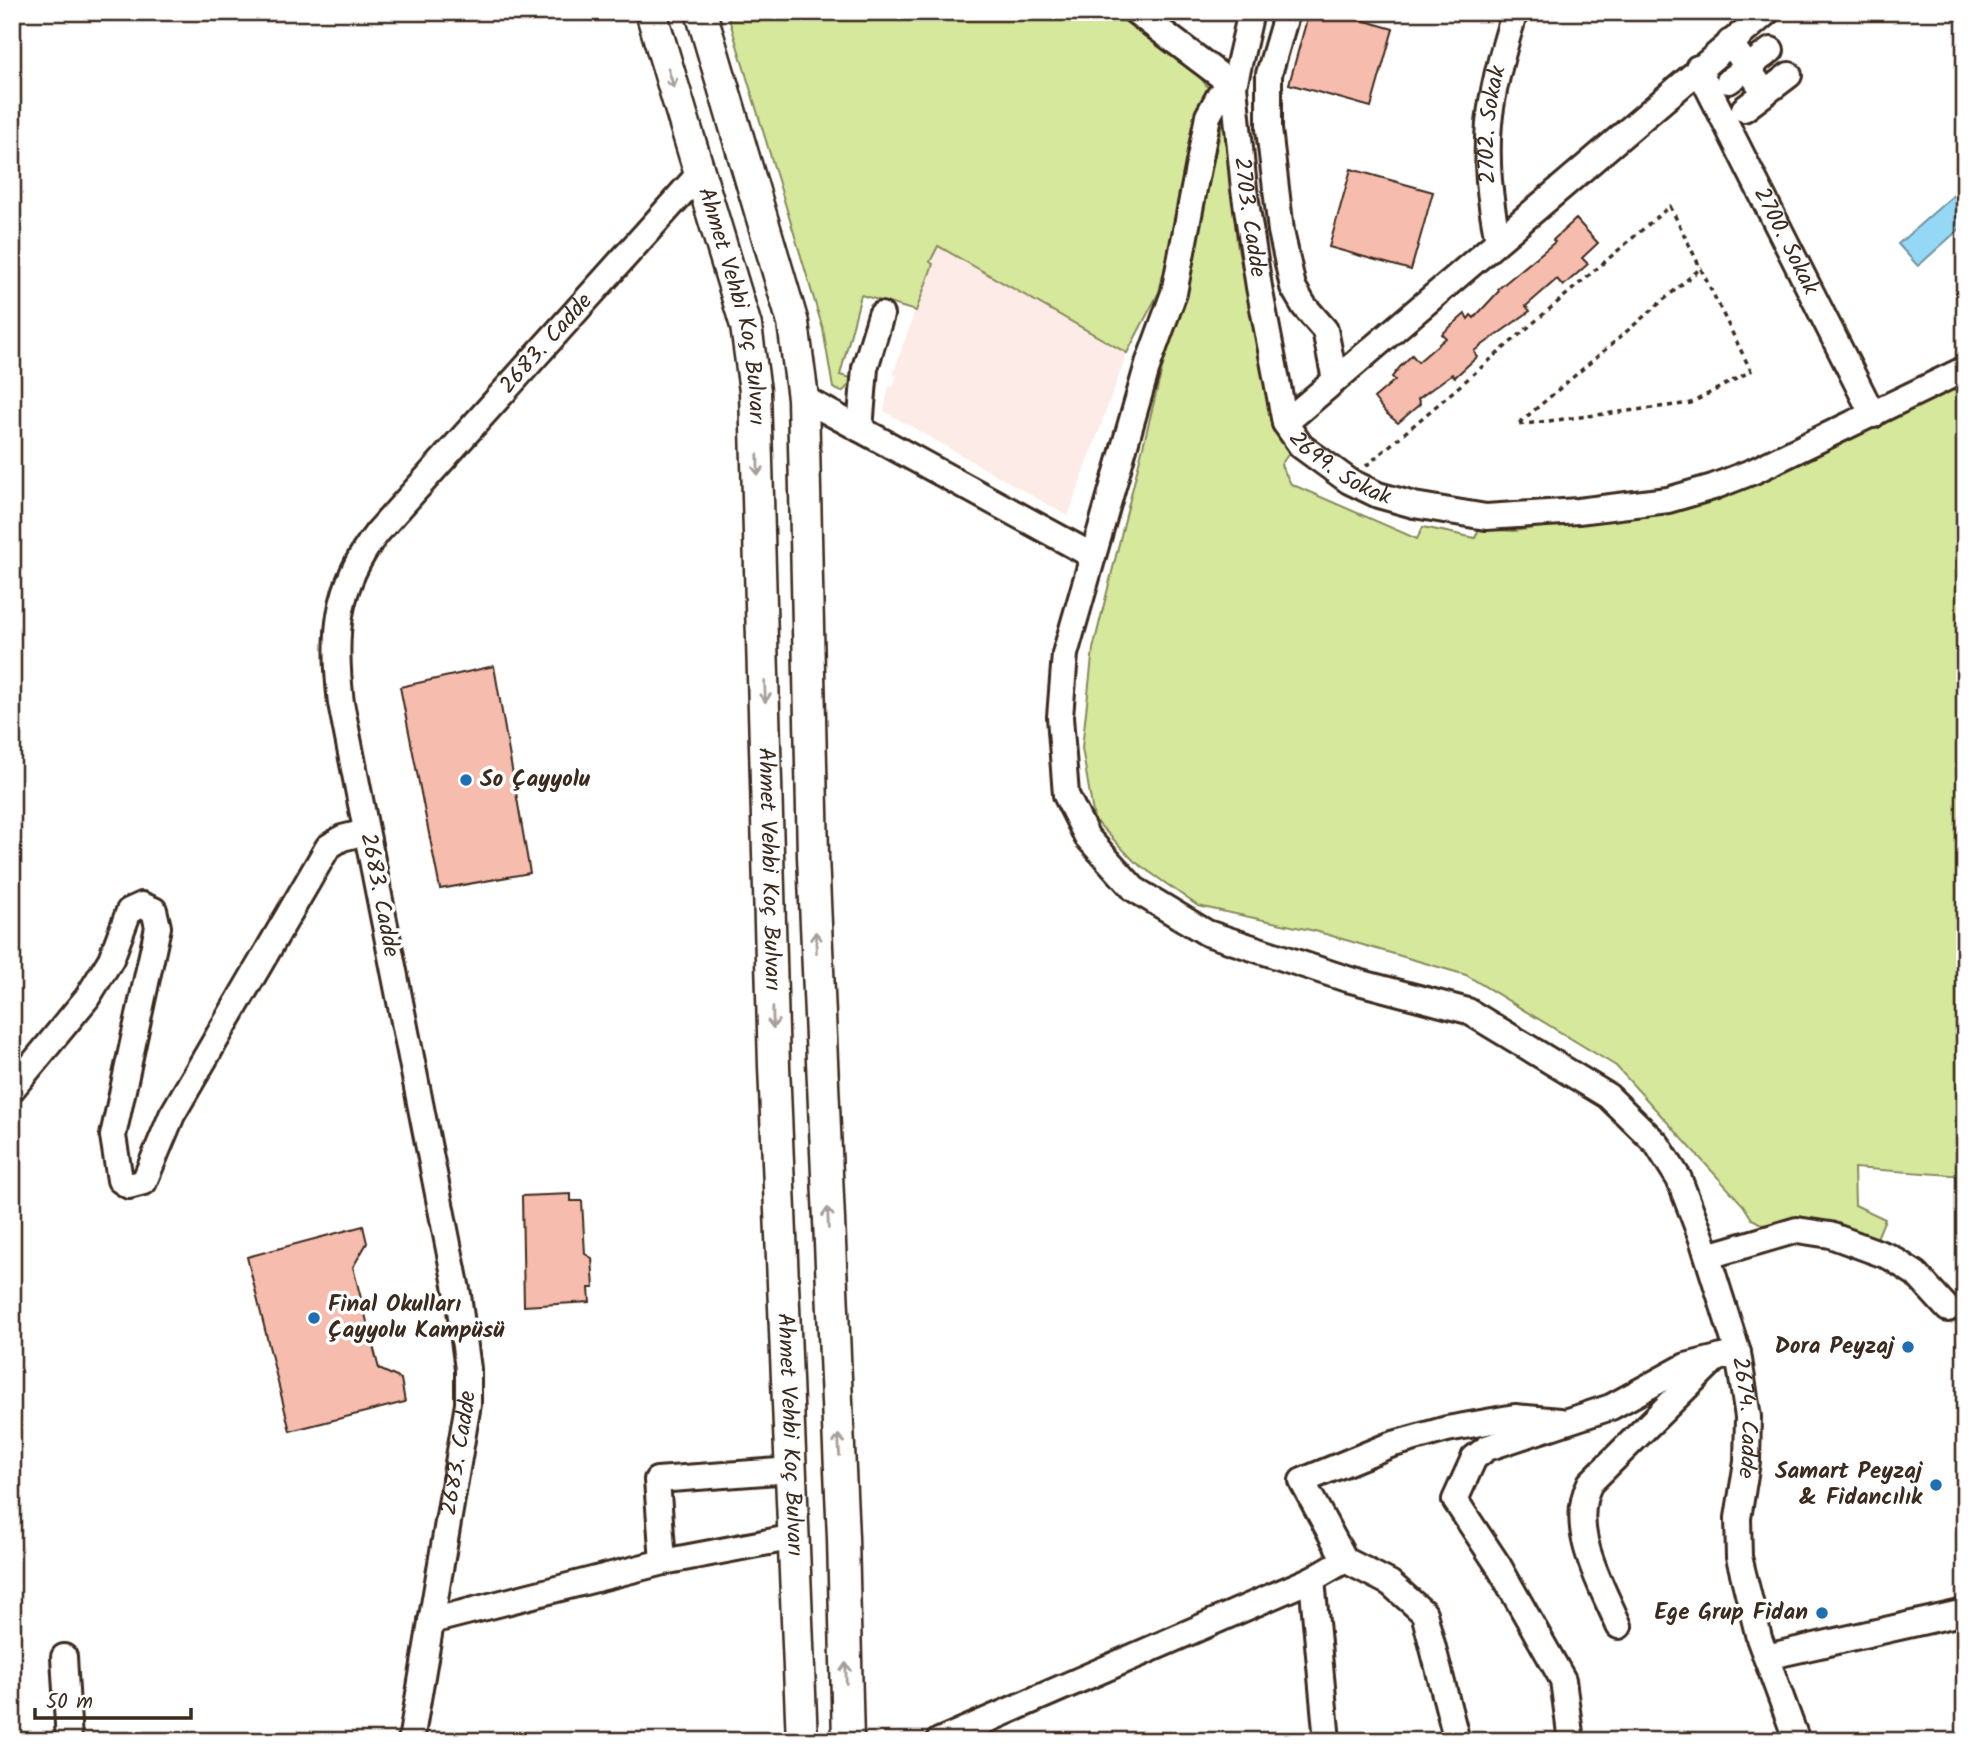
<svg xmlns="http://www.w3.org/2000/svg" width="1977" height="1753" font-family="Kalam,sans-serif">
	<rect width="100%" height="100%" fill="#fff"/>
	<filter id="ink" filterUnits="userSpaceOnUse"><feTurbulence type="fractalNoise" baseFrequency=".0143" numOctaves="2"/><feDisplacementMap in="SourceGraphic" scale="14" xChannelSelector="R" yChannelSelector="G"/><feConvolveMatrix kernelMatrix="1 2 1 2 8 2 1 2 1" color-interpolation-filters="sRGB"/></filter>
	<g filter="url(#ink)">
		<polygon fill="#fcebe6" points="938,246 1127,353 1068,516 884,411 889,386 893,387 897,376 893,374"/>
		<g fill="#d5e89c" stroke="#88895d" stroke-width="2">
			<polygon points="727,12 1112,12 1200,77 1208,88 1159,292 1127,353 938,246 930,262 933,264 916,311 861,295 840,375 855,379 842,392 833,388 823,329"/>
			<polygon points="1225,114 1237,243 1269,409 1291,450 1281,465 1291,484 1417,539 1423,527 1475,538 1479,529 1514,531 1715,501 1796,466 1965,377 1965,1176 1854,1168 1855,1205 1885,1219 1875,1243 1804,1218 1763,1225 1752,1219 1743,1205 1616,1066 1466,975 1315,931 1198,906 1134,861 1094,819 1082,748 1093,649"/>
		</g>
		<polygon fill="#94d8f6" stroke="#7092a0" stroke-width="2" points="1955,194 1965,205 1965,224 1918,266 1898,244"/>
		<g fill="#f6bcad" stroke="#3b2a1e" stroke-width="2">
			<polygon points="1309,12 1334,12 1393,29 1371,107 1289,84"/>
			<polygon points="1351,169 1433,192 1411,270 1329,247"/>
			<polygon points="1576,219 1598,243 1582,258 1588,264 1563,286 1557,279 1526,306 1530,311 1474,351 1477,357 1455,377 1452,374 1418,399 1420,404 1398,423 1385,412 1374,398 1395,380 1392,377 1400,367 1412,355 1418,362 1446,338 1442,334 1465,314 1468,319 1471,315 1474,318 1499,291 1498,289 1555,242 1553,240"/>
			<polygon points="494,666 530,873 440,889 400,687"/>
			<polygon points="571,1194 571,1201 582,1201 585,1254 592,1258 594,1288 589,1288 590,1302 524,1306 522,1196"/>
			<polygon points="363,1226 367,1243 353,1267 379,1369 401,1379 405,1402 290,1431 247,1257"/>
		</g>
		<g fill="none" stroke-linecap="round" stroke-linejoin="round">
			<defs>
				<g id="minor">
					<path id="s1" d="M1136,12L1234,86L1219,96L1208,116L1174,293L1148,364L1065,654L1060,717L1066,795L1087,837L1134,889L1207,933L1347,979L1468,1011L1608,1096L1657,1144L1679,1179L1702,1239L1738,1353L1748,1417L1747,1462L1738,1518L1739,1557L1759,1638L1797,1741"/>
					<path id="s2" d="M1251,12L1234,86L1244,189L1259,287L1285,423L1301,446L1349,481L1378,495L1414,505L1486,517L1578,511L1668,500L1713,487L1754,471L1965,369"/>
					<polyline points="1287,12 1269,74 1269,129 1281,231 1293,287 1304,306 1325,330 1335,380"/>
					<polyline points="1730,42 1765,93"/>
					<path id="s3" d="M1698,68L1873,415"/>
					<polyline points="1729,81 1771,50"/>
					<polyline points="1744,109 1789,75"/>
					<path id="s4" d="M1498,240C1479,150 1487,99 1515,12"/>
					<polyline points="803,398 1093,556"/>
					<polyline points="1285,423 1767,12"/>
					<polyline points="860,429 865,368 881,315"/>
					<polyline points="12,1089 87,998 111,959 129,911 142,905 154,910 158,927 113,1136 120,1180 129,1186 144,1182 172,1115 328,847 342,838 366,832"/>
					<polyline points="1708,1256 1797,1230 1830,1235 1890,1257 1916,1274 1948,1309"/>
					<polyline points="663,1562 657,1480 792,1470"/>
					<polyline points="1312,1579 1327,1741"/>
					<polyline points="431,1621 663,1562 795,1537"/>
					<path d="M1619,1626C1601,1584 1567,1528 1590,1483L1713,1361"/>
					<polyline points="64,1657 69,1741"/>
					<polyline points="1766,1657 1965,1612"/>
					<path id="s5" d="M411,1741L468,1404V1369L458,1295L341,703C333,638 335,587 377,533L700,173"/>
					<polyline points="939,1741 1312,1579 1345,1560"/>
					<polyline points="1457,1741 1424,1613 1390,1583 1345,1560 1302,1481 1390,1445 1447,1429 1515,1417 1560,1421"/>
					<polyline points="1571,1741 1563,1680 1498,1565 1455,1500 1474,1458 1487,1448 1611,1407 1686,1366 1738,1353"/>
				</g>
				<g id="major">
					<path id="s6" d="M651,12L746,326L755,391L774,1066L802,1741"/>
					<polyline points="701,12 793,323 803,398 813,856 843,1538 848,1741"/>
				</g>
			</defs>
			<use href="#minor" stroke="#3b2a1e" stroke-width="30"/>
			<use href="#major" stroke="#3b2a1e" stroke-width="35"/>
			<polyline stroke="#3b2a1e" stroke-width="3.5" stroke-dasharray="5 5" stroke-linecap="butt" points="1366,466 1670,206 1751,371 1691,403 1517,425 1702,267"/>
			<use href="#minor" stroke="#fff" stroke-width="24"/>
			<use href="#major" stroke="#fff" stroke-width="30"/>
		</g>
		<defs><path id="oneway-shaft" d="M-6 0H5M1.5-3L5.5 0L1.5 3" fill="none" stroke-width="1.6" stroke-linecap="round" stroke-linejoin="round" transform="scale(1.75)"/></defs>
		<g stroke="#a79f9a">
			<use href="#oneway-shaft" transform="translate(671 78) rotate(73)"/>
			<use href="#oneway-shaft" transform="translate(758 465) rotate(89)"/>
			<use href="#oneway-shaft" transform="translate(765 692) rotate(88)"/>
			<use href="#oneway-shaft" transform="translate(816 942) rotate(-92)"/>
			<use href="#oneway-shaft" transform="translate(773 1018) rotate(89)"/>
			<use href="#oneway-shaft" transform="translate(828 1218) rotate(-92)"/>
			<use href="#oneway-shaft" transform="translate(839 1445) rotate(-93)"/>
			<use href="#oneway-shaft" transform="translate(846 1673) rotate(-91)"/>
		</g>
	</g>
	<g fill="#1f6fb2" stroke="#fff" stroke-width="2.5">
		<circle cx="466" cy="780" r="7"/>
		<circle cx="314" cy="1318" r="7"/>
		<circle cx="1908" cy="1347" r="7"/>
		<circle cx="1936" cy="1485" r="7"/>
		<circle cx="1822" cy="1613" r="7"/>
	</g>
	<g text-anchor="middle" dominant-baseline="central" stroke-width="7" stroke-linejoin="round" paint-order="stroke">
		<g font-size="23" fill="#3b2a1e" stroke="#fff">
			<text stroke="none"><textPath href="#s4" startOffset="116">2702. Sokak</textPath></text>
			<text stroke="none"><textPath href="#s2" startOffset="208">2703. Cadde</textPath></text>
			<text stroke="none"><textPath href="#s3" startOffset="194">2700. Sokak</textPath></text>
			<text stroke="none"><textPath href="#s6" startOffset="306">Ahmet Vehbi Koç Bulvarı</textPath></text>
			<text stroke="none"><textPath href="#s5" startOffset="1488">2683. Cadde</textPath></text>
			<text stroke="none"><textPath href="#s2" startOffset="490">2699. Sokak</textPath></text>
			<text stroke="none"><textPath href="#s6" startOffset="872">Ahmet Vehbi Koç Bulvarı</textPath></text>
			<text transform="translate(379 895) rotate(79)">2683. Cadde</text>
			<text stroke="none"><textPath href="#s1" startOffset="1860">2674. Cadde</textPath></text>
			<text stroke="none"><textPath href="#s6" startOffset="1438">Ahmet Vehbi Koç Bulvarı</textPath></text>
			<text stroke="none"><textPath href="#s5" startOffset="292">2683. Cadde</textPath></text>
		</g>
		<g font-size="23" font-weight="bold" fill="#3b2a1e" stroke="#fff" text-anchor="end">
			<text x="480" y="780" text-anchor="start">So Çayyolu</text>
			<text x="328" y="1305" text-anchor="start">Final Okulları<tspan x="328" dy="26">Çayyolu Kampüsü</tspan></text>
			<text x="1894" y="1347">Dora Peyzaj</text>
			<text x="1922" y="1472">Samart Peyzaj<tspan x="1922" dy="26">&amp; Fidancılık</tspan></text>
			<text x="1808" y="1613">Ege Grup Fidan</text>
		</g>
	</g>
	<rect width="1977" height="1753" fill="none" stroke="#fff" stroke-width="42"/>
	<rect x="21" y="21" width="1935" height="1711" fill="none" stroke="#3b2a1e" stroke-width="2.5" filter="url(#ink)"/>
	<path d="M35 1708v10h156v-10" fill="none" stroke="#3b2a1e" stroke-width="3.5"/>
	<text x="46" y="1708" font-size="21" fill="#3b2a1e" stroke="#ffffff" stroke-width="5" paint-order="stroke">50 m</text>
</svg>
